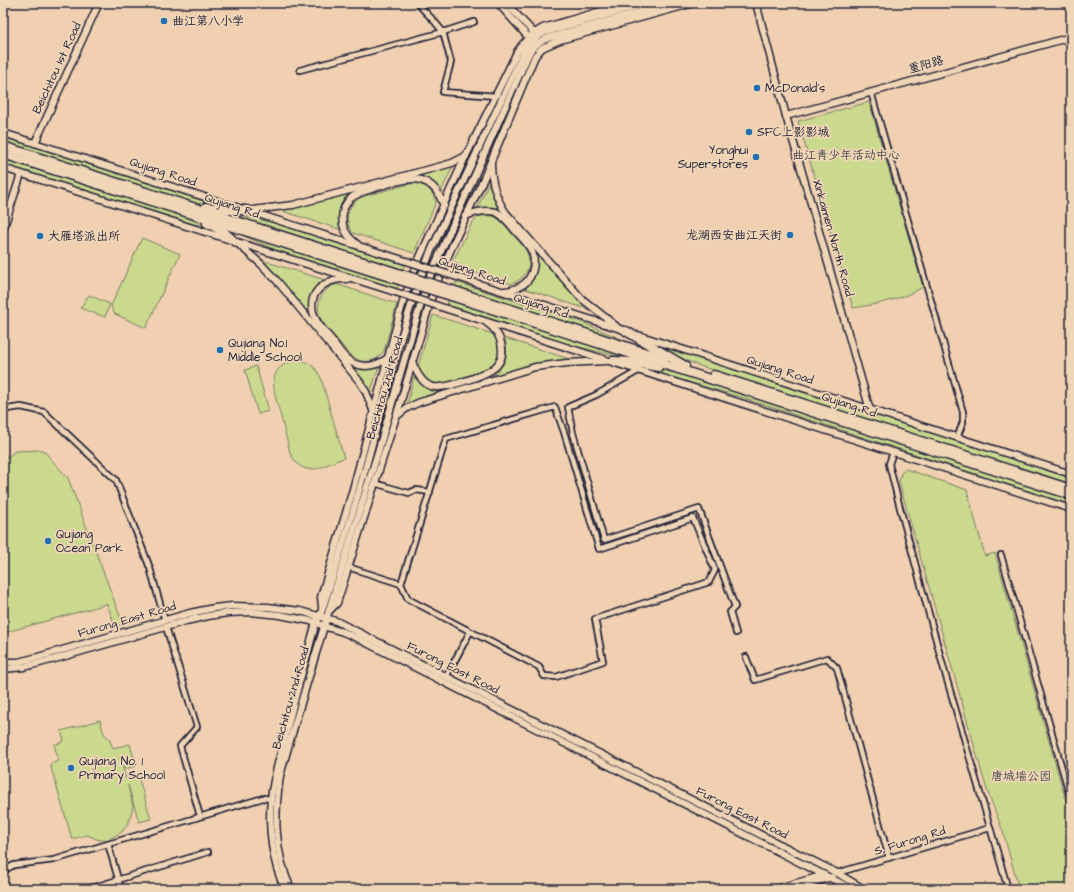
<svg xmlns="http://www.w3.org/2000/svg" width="1074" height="892" font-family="'Architects Daughter','LXGW WenKai TC',sans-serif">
	<rect width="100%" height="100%" fill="#f0d0b0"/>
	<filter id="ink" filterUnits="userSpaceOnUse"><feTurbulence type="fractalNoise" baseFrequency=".025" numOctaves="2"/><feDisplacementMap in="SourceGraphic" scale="8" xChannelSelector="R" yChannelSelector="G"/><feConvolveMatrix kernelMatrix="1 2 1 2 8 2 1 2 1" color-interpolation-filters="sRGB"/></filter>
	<g filter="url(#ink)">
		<g fill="#cad98d" stroke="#767e64">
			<path d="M869,102L923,287C901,300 878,304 853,308L798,121Z"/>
			<polygon points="3,136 213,203 214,205 212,206 194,203 3,142"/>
			<polygon points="3,157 185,216 207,228 205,229 3,165"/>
			<polygon points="454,164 440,194 413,176"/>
			<polygon points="490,180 504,214 477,209"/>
			<path d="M414,183C426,185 433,191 436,202L414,253L353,233C342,219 348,203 364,196Z"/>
			<polygon points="353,192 353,193 348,198 342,230 279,210"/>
			<polygon points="235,215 271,222 405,265 402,271 235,217"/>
			<path d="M482,216C487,216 491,215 495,217C503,221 507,228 513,235C517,239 521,244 525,249C534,264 526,279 511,284L451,265L472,223L478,217Z"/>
			<polygon points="230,230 399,283 397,289 276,250"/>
			<polygon points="142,238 180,254 146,328 115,314 113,312 111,306"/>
			<polygon points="534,251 536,251 590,310 523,288 526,286"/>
			<polygon points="261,260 325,280 316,289 314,322"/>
			<polygon points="456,282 584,323 628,342 628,343 454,287"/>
			<path d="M334,285H339L397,304L384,351C380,356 376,360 370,361C353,364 345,348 336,338C331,332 326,327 322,321C314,306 320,292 334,285Z"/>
			<polygon points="89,295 110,304 105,317 80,308"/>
			<polygon points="449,299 625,355 624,358 571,345 447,305"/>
			<path d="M433,315L496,335C507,365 487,371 463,379C456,381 447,385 439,385C430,384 422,375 418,367Z"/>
			<path d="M505,338L572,360L549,362L490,378C505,366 509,357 505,338Z"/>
			<polygon points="656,344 1071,478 1071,485 697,365 655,346"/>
			<path d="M298,360C310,362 316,367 321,378L344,458C322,465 305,482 290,453C287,439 283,426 280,413C273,390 265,365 298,360Z"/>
			<polygon points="348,364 379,366 370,394 369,393"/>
			<polygon points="256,366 269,411 258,414 245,370"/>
			<polygon points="645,367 680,374 707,382 1071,499 1071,505 737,396 644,369"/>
			<polygon points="414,377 428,388 445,391 420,399 407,405"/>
			<polygon points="43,450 68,478 123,624 115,626 107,604 3,633 3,455 8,457 15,451"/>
			<polygon points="906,469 967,490 985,556 995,553 1071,818 1071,889 1019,889 1003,832 986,787 899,482 901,473"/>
			<polygon points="100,720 104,734 109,738 113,748 130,744 136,766 124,769 120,757 126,779 138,776 151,819 139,822 128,785 133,807 129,822 122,832 107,840 99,840 87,835 72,839 50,764 59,761 54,745 62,742 64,740 61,731"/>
		</g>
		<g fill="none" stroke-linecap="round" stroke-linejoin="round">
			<defs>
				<g id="street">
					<polyline points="417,3 435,22 443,32 451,62 443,92 496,96"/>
					<polyline points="300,70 443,32 474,22"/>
					<polyline points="871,92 963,412 963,422 957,438"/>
					<polyline points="640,370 596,395 568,407 573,433 604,540 699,509 735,607 730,612 736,633"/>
					<polyline points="3,407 7,409 21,407 44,412 116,480 150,568 165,621"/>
					<polygon points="555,407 564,432 599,549 693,518 715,570 709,582 595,619 603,661 556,677 544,676 539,667 408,599 401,584 446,439"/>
					<polyline points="893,452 889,464 900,508 945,673 1008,889"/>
					<polyline points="374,483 409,493 416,490 430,492"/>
					<polyline points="1001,555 1071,800"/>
					<polyline points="348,567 401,584"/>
					<polyline points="166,627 197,727 180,746 200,816"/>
					<polyline points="746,657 755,680 827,658 837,668 889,858"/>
					<polyline points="446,677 470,632"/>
					<polyline points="108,844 121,889"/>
					<polyline points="3,871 14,865 54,860 263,798 271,799"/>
					<polyline points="837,873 990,828"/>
					<polyline points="88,889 208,852"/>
				</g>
				<g id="secondary">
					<polyline points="498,3 530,39"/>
					<polyline points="506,3 536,35"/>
					<polyline points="756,3 786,116 870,410"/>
					<polyline points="786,116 1071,37"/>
					<polyline points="3,133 403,260"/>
					<polyline points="35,143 99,3"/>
					<path d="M491,163C491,180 496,199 506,213L581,298L616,326"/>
					<polyline points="3,168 392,291"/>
					<polyline points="253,210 293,205 438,167 452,163 466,156"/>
					<path d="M465,216C475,212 485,209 496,212C503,215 509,223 514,229C519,235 526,241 530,248C537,259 534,276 524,284C518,288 511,291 504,291"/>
					<polyline points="3,230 21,174"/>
					<polyline points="237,243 260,263 278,282 360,382 366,392 373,410"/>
					<path d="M357,244C350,239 345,233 343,225C341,215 343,206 350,199C358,191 402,179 414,179C418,179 422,180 426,182C436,187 440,196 444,206"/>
					<polyline points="457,277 630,332"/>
					<path d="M347,279C324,278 305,294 315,318C319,327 328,335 334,343C339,350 345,360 353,363C365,369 378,365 388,358"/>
					<polyline points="447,309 1071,509"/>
					<polyline points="638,335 1071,474"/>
					<path d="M412,362C416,371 421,382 430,386C433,387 436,388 439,387C450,387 486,375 494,368C509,356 501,332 487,323"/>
					<polyline points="397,416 407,408 420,402 535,367 567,363 606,361"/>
					<path d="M322,607L321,597L353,489L402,305L415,268L462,164L517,52C524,41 531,34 543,28L628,3"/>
					<polyline points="329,611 337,603 400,404 434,289 454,242 484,178 535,56 542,48 560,40 694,3"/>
					<polyline points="3,662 18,662 38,657 190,613 214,608 232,606 268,607 300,611 336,621 837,873 864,889"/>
					<polyline points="3,669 24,667 55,659 186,621 208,616 228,613 250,612 280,615 316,622 323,626 343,632 359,639 852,889"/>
					<path d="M285,889C272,862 268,828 271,799C273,778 280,757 285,737C294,698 306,660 316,622L320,616C335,570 350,523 363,477C384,402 401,325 430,253L524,51C530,41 536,36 546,32L649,3"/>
					<path d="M291,889C274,852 274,815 280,776C310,668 344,562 377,455C395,395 410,335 430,276L529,53C534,45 539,42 548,38L672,3"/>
					<polyline points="775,889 825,875"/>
					<polyline points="792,889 832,877"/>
				</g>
				<g id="highway">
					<polyline points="3,146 398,273"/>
					<polyline points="3,154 396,279"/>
					<polyline points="206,207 229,210 247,210"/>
					<polyline points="207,223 224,232 234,241"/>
					<polyline points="452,290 665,359"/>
					<polyline points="451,296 1071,495"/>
					<polyline points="626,331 685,366"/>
					<polyline points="613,361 631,362 658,367"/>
					<polyline points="714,375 1071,489"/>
				</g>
			</defs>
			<use href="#street" stroke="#22223b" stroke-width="8"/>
			<use href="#secondary" stroke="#22223b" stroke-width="9"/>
			<use href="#highway" stroke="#22223b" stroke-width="11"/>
			<use href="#street" stroke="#f0d6b7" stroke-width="4.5"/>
			<use href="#secondary" stroke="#f0d6b7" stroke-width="6"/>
			<use href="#highway" stroke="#f0d6b7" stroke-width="8"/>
			<defs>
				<g id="secondary-bridge">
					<polyline points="403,260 457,277"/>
					<polyline points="392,291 447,309"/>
				</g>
				<g id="highway-bridge">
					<polyline points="398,273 452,290"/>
					<polyline points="396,279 451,296"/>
				</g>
			</defs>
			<use href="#secondary-bridge" stroke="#22223b" stroke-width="9" stroke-linecap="butt"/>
			<use href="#highway-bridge" stroke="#22223b" stroke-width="11" stroke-linecap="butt"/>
			<use href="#secondary-bridge" stroke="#f0d6b7" stroke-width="6"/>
			<use href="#highway-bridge" stroke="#f0d6b7" stroke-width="8"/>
		</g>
	</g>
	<g fill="#1f6fb2" stroke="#f0d6b7" stroke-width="1.5">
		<circle cx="164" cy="21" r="4"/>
		<circle cx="757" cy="88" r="4"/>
		<circle cx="749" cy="132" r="4"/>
		<circle cx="756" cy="157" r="4"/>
		<circle cx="790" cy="235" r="4"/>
		<circle cx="40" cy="236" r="4"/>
		<circle cx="220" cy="350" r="4"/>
		<circle cx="48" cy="541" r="4"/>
		<circle cx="71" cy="768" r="4"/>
	</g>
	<g text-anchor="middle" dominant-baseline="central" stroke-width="3.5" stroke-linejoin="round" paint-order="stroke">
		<g font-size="12" fill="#22223b" stroke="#f0d6b7" text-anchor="start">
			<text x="172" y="21">曲江第八小学</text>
			<text x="765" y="88">McDonald's</text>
			<text x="757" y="132">SFC上影影城</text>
			<text x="748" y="150" text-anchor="end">Yonghui<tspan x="748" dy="14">Superstores</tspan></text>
			<text x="782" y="235" text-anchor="end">龙湖西安曲江天街</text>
			<text x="48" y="236">大雁塔派出所</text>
			<text x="228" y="343">Qujiang No.1<tspan x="228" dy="14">Middle School</tspan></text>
			<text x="56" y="534">Qujiang<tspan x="56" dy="14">Ocean Park</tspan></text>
			<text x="79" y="761">Qujiang No. 1<tspan x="79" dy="14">Primary School</tspan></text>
		</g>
		<g font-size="12" fill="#22223b" stroke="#f0d6b7">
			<text transform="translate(926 65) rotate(-15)">重阳路</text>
			<text transform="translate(57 68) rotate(-65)">Beichitou 1st Road</text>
			<text transform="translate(163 172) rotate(18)">Qujiang Road</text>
			<text transform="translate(232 206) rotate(18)">Qujiang Rd</text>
			<text transform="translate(833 238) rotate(74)">Xinkaimen North Road</text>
			<text transform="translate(472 271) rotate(18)">Qujiang Road</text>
			<text transform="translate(541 306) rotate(18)">Qujiang Rd</text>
			<text transform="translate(780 370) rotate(18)">Qujiang Road</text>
			<text transform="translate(385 388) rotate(-74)">Beichitou 2nd Road</text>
			<text transform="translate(849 405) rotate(18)">Qujiang Rd</text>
			<text transform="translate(127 620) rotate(-16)">Furong East Road</text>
			<text transform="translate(453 668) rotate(27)">Furong East Road</text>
			<text transform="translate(291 698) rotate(-74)">Beichitou 2nd Road</text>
			<text transform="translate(742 813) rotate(27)">Furong East Road</text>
			<text transform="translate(910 841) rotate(-17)">S. Furong Rd</text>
		</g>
		<g font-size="12" fill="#44474b" stroke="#f0d6b7">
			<text x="846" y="155">曲江青少年活动中心</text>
			<text x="1021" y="776">唐城墙公园</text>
		</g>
	</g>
	<rect width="1074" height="892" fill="none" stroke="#f0d6b7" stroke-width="16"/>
	<rect x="8" y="8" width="1058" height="876" fill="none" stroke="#22223b" stroke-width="1.5" filter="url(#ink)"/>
</svg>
